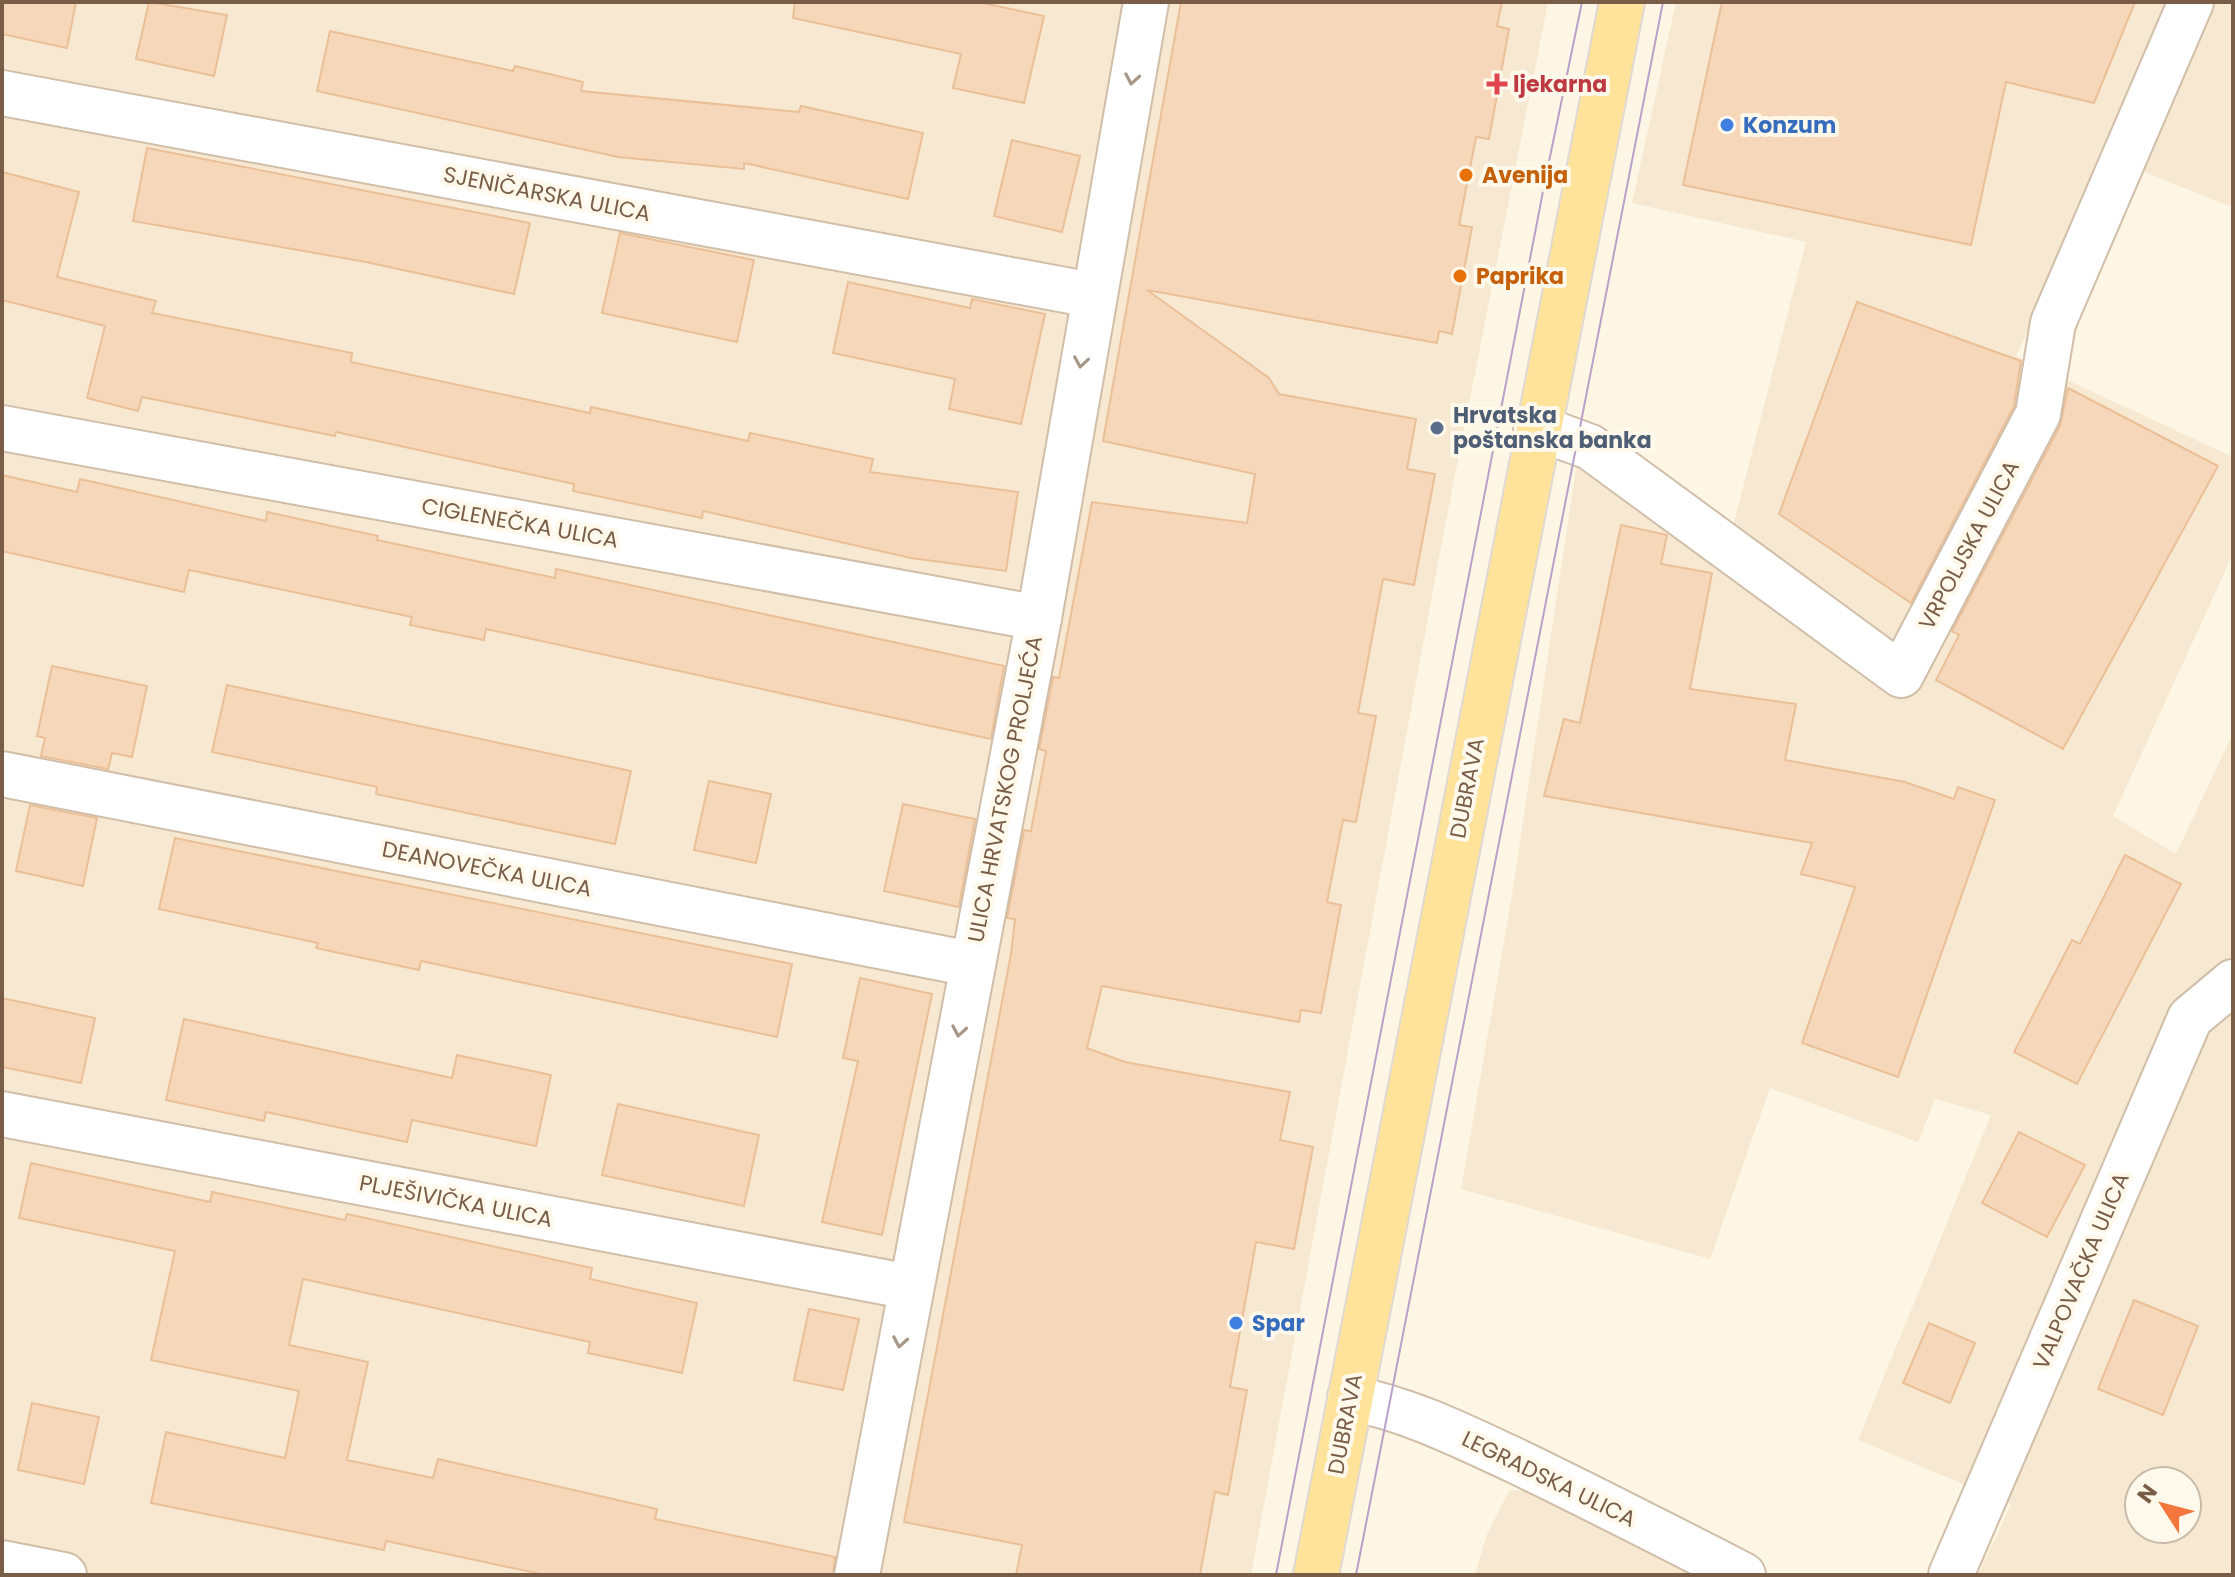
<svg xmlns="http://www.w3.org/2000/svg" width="2235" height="1577" font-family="Poppins,sans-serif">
	<rect width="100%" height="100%" fill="#fef6e4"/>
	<g fill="#f7e9d1" fill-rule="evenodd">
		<polygon points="2,2 1548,2 1444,531 1251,1575 2,1575"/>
		<path d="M1676,2H2233L2232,207L2109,158L2016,356L2233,457V554L2113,816L2176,854L2233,733V1575H1978L2011,1504L1858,1440L1991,1115L1935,1099L1918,1142L1770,1088L1710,1259L1461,1189L1511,901L1577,462L1722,569L1806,242L1632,203ZM2139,1481H2187V1529H2139Z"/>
		<polygon points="1539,1489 1706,1575 1475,1575 1487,1534 1509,1491"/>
	</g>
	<g fill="#f6d7b9" stroke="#ebbf97" stroke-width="2">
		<polygon points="2,2 76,2 67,48 2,34"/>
		<polygon points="149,2 227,15 214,76 136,59"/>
		<polygon points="795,2 978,2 1044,16 1024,103 953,88 961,54 793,18"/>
		<polygon points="1181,2 1502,2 1497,26 1509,29 1489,139 1476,137 1459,225 1472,227 1452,334 1439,331 1437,343 1147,290 1269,378 1279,394 1416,419 1407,469 1435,474 1414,585 1383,579 1358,713 1376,716 1356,822 1343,820 1327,902 1341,905 1321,1013 1301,1010 1299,1022 1102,986 1087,1048 1125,1062 1290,1092 1280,1140 1313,1147 1294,1249 1256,1242 1230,1387 1247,1390 1228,1495 1215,1492 1200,1575 1016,1575 1022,1545 904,1522 1011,954 1015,919 1007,918 1024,830 1031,831 1046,751 1039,749 1053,677 1059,678 1092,502 1247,523 1255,474 1103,441"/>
		<polygon points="1722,2 2135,2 2094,103 2006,82 1971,245 1683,185"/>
		<polygon points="330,31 513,71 515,66 583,82 581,91 799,112 801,106 923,133 908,199 744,163 744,169 618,157 317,91"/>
		<polygon points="1012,140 1080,156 1062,232 994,216"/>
		<polygon points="147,148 530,223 514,294 366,262 133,221"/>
		<polygon points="2,172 79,192 57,277 156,301 152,313 352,353 351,362 590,413 591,407 748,441 750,433 873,459 870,472 1018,492 1006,571 911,558 703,511 702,518 573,491 574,484 336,432 335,436 142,397 138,411 87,398 105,326 2,300"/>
		<polygon points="620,233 754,260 737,342 602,313"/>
		<polygon points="848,282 970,308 972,299 1045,314 1021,424 949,409 955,379 833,353"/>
		<polygon points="1857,302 2021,361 2014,406 1911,603 1779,514"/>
		<polygon points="2068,388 2218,466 2063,749 1936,680 1959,635 1952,631 2060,426"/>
		<polygon points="2,475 77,492 80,479 266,521 267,512 378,536 377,540 555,578 556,569 1004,666 991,739 486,629 484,640 410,625 412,617 189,570 184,592 2,551"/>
		<polygon points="1621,525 1667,535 1661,564 1712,573 1690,689 1796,704 1785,760 1905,782 1954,799 1958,787 1995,800 1898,1077 1802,1043 1855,887 1801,874 1812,843 1544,796 1564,719 1580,723"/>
		<polygon points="52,666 147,686 132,757 112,753 108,769 41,756 45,738 37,736"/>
		<polygon points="227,685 631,771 615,844 376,794 377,787 212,752"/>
		<polygon points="709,781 771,794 756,863 694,850"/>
		<polygon points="903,804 975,819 959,907 884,891"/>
		<polygon points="30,805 97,818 83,886 16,871"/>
		<polygon points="175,838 792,964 777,1037 421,961 419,970 316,948 318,943 159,909"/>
		<polygon points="2125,855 2181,884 2077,1084 2014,1052 2072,940 2080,944"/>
		<polygon points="860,978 932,994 882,1235 822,1222 858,1061 843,1058"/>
		<polygon points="2,998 95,1018 81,1083 2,1067"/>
		<polygon points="184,1019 452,1078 457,1055 551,1075 536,1146 412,1120 407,1142 266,1112 264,1121 166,1100"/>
		<polygon points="618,1104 759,1135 744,1206 602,1175"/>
		<polygon points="2019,1132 2085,1165 2047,1237 1982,1203"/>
		<polygon points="31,1163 210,1202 212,1192 345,1220 347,1214 592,1268 590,1279 697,1303 682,1373 588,1353 590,1342 303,1279 289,1345 368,1362 347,1460 433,1478 438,1459 657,1509 655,1519 835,1557 833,1575 545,1575 386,1541 384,1550 151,1503 166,1432 285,1458 299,1391 151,1360 175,1251 19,1218"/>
		<polygon points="2134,1300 2198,1326 2163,1415 2098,1389"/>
		<polygon points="809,1309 859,1319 843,1390 794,1380"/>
		<polygon points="1929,1323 1975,1343 1950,1403 1903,1383"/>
		<polygon points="32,1403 99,1417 84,1484 18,1470"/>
	</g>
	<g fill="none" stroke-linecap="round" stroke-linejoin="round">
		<defs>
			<g id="minor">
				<polyline points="2,93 1092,295"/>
				<polyline points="1536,427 1590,447 1901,675 2038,414 2053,323 2191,2"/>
				<polyline points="2,428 1039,618"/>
				<polyline points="2,774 971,964"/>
				<polyline points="2,1114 910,1287"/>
				<path d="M1350,1398C1408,1409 1460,1435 1514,1460C1591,1497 1667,1536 1743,1575"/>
				<polyline points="2,1563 64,1575"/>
				<polyline points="857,1575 1039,618 1146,2"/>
				<polyline points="1951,1575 2190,1018 2233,982"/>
			</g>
			<polyline id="major" points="1316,1575 1622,2"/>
		</defs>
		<use href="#minor" stroke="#d1bea9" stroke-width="48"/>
		<use href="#major" stroke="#dfd8d3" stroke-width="48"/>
		<use href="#minor" stroke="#fff" stroke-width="44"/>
		<use href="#major" stroke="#ffe39a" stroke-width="44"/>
		<g stroke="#baa1c9" stroke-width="2">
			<polyline points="1276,1575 1545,181 1582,2"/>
			<polyline points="1356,1575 1663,2"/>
		</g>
	</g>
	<defs><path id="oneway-chevron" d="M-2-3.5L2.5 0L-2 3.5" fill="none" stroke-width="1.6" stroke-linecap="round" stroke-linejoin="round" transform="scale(2)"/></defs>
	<g stroke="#a89687">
		<use href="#oneway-chevron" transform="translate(1132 79) rotate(100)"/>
		<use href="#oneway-chevron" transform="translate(1081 362) rotate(99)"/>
		<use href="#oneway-chevron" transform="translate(959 1031) rotate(100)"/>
		<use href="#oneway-chevron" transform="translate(900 1342) rotate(100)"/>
	</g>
	<path fill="#e0444e" stroke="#fff9ec" stroke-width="3" d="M1493 72h8v8h8v8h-8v8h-8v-8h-8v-8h8z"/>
	<g fill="#3f7fe0" stroke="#fff9ec" stroke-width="3">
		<circle cx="1727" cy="125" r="8"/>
		<circle cx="1236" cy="1323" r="8"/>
	</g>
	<g fill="#e8710a" stroke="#fff9ec" stroke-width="3">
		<circle cx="1466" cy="175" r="8"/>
		<circle cx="1460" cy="276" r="8"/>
	</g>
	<circle fill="#5c6f8a" stroke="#fff9ec" stroke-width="3" cx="1437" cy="428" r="8"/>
	<g text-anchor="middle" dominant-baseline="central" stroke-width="8" stroke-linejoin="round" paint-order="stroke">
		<g font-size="22" font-weight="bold" fill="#be3a42" stroke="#fff9ec" text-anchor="start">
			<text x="1513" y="84">ljekarna</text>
		</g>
		<g font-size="22" font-weight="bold" fill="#366cbe" stroke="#fff9ec" text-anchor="start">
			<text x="1743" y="125">Konzum</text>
			<text x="1252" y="1323">Spar</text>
		</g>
		<g font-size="22" font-weight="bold" fill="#c56008" stroke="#fff9ec" text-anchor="start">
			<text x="1482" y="175">Avenija</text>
			<text x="1476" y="276">Paprika</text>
		</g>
		<g font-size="22" fill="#795d47" stroke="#fff9ec">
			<text transform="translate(547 194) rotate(11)">SJENIČARSKA ULICA</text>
			<text transform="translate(520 523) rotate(10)">CIGLENEČKA ULICA</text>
			<text transform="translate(1969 545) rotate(-62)">VRPOLJSKA ULICA</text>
			<text transform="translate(1467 788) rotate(-79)">DUBRAVA</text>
			<text transform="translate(1005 789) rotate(-79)">ULICA HRVATSKOG PROLJEĆA</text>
			<text transform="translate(487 869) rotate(11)">DEANOVEČKA ULICA</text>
			<text transform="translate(456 1201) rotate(11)">PLJEŠIVIČKA ULICA</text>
			<text transform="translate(2081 1271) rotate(-67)">VALPOVAČKA ULICA</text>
			<text transform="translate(1345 1424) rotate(-79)">DUBRAVA</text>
			<text transform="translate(1549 1479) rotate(26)">LEGRADSKA ULICA</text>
		</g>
		<g font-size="22" font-weight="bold" fill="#4e5e75" stroke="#fff9ec" text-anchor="start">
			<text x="1453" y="415">Hrvatska<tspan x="1453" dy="25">poštanska banka</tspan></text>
		</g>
	</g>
	<rect width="2235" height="1577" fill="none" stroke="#795d47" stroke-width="8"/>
	<g transform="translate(2163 1505) rotate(306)"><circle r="38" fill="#fff9ec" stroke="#c9bbaa" stroke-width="2"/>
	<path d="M0-6L14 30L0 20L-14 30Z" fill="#f3773d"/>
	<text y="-12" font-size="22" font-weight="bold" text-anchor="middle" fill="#795d47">N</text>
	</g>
</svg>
